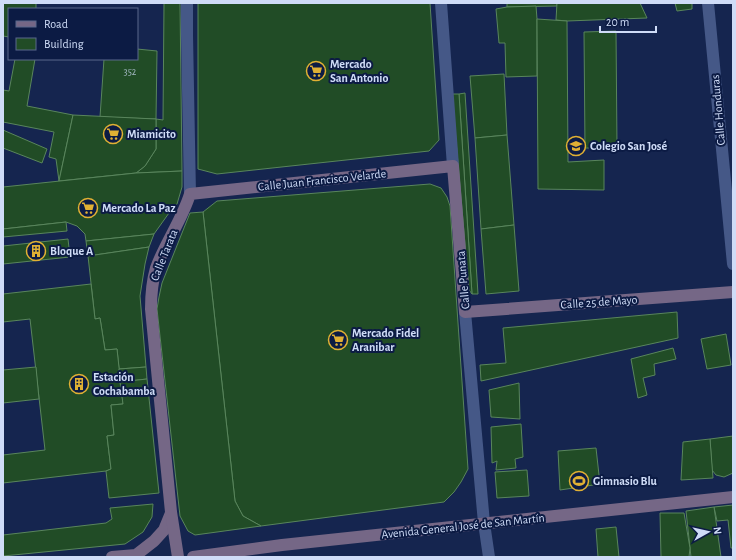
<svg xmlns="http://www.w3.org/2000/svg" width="736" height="560" font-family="'Alegreya Sans',sans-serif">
	<rect width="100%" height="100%" fill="#15254f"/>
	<g fill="#214c26" stroke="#59855c">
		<polygon points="3,3 36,3 36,9 9,9 9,37 3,36"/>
		<polygon points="164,3 180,3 182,171 136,173 145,166 156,149 156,119 163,120"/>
		<polygon points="198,3 430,3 439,140 429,151 217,174 198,169"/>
		<polygon points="507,3 557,3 557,6 507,7"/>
		<polygon points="557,3 640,3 647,18 567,21 556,20"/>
		<polygon points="675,3 692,3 692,9 677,11"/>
		<polygon points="536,6 537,19 537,76 506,77 505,43 499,43 496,9 507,7"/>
		<polygon points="537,19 567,21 568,162 604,160 604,190 538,189"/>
		<polygon points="616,31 617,148 585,148 584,32"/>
		<polygon points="137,49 157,51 156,119 100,117 104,59 137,59"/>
		<polygon points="15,59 35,59 27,106 73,115 59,181 56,159 49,157 54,132 3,122 3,90 9,91"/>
		<polygon points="504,74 507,135 475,138 470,76"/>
		<polygon points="465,93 478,294 472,294 459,94"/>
		<polygon points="452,94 459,94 472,294 469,290"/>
		<polygon points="73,115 156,119 156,149 145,166 136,173 59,181"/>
		<polygon points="3,130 47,149 42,163 3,148"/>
		<polygon points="507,135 514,225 481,229 475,138"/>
		<polygon points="182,171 182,187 177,204 169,213 154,234 86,241 85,234 77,226 66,222 3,229 3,187 136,173"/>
		<polygon points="430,184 441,188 447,197 450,206 468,469 461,482 454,492 444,502 261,526 243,516 235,501 203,212 217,201"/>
		<polygon points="203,212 235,501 243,516 261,526 195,535 188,531 180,516 157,309 159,297 162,283 190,213"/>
		<polygon points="66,222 67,231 3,237 3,229"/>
		<polygon points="514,225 519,291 486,294 481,229"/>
		<polygon points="154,234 149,247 88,256 86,241"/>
		<polygon points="68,239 70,257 3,264 3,246"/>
		<polygon points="149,247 145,264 140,296 146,367 119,369 117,349 105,350 100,318 95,319 88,256"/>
		<polygon points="91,284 95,319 100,318 105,350 117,349 123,404 111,405 114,435 107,436 111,469 106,471 3,483 3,455 45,450 30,319 3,322 3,294"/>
		<polygon points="677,312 678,338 481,381 480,365 506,363 503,328"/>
		<polygon points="726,334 731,365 707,369 701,339"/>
		<polygon points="673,348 676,359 654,364 655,375 643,378 647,395 638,398 631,359"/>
		<polygon points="36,367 39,399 3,403 3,370"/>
		<polygon points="146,367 147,379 120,382 119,369"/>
		<polygon points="147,379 159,493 109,498 106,471 111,469 107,436 114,435 111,405 123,404 120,382"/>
		<polygon points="519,383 520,419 491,417 489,390"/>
		<polygon points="521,424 523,457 515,459 516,468 496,470 497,461 492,463 491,427"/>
		<polygon points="733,436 733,473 724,477 716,475 712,470 710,439"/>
		<polygon points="710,439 713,478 681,480 683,442"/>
		<polygon points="596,448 600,484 560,490 558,451"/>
		<polygon points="527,470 529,496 497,498 495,472"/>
		<polygon points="153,504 152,517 143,532 125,544 3,556 3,535 106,523 112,519 110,508"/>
		<polygon points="733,505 733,548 731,548 728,520 717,521 714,507"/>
		<polygon points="714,507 721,557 691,557 686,511"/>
		<polygon points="660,513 684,513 690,548 689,557 661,557"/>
		<polygon points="616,527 619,557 598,557 596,529"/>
	</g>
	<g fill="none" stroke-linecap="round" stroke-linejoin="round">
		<g stroke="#455887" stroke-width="12">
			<polyline points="187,3 187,35 190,194"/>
			<polyline points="441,3 453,166"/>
			<polyline points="708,3 733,264"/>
			<polyline points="465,312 484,523 489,557"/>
		</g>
		<g stroke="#756786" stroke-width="12">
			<polyline points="112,557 136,555 154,541 164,530 171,513"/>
			<path d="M178,557L171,512L151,309C151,295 152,282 156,268C165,243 182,220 190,194L453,166L465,312L733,292"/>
			<polyline points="193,557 282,545 733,497"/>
		</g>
	</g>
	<defs>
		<symbol id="supermarket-ring" viewBox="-11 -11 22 22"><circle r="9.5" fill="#0c1b44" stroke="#e0b034" stroke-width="1.5"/><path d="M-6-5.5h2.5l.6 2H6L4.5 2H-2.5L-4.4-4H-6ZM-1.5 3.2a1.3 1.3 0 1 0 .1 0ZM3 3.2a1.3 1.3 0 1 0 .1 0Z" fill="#e0b034"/></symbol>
		<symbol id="school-ring" viewBox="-11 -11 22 22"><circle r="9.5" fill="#0c1b44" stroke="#e0b034" stroke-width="1.5"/><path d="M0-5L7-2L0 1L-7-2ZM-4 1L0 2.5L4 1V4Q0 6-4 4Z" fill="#e0b034"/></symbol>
		<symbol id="building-ring" viewBox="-11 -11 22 22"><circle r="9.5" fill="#0c1b44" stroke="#e0b034" stroke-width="1.5"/><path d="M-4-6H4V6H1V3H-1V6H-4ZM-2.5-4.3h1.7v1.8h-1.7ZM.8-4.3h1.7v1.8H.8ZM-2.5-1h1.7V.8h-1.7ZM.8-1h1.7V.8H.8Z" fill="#e0b034"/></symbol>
		<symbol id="stadium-ring" viewBox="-11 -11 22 22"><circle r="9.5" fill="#0c1b44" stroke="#e0b034" stroke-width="1.5"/><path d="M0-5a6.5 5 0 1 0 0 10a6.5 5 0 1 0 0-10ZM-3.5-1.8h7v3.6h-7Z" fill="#e0b034"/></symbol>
	</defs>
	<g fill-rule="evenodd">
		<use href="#supermarket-ring" x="305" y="60" width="22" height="22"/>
		<use href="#supermarket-ring" x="102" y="123" width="22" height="22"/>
		<use href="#school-ring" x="565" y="135" width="22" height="22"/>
		<use href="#supermarket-ring" x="77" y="197" width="22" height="22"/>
		<use href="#building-ring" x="25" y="240" width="22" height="22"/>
		<use href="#supermarket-ring" x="327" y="329" width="22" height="22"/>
		<use href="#building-ring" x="68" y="373" width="22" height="22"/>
		<use href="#stadium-ring" x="568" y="470" width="22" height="22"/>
	</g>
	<g text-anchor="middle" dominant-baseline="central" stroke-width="4" stroke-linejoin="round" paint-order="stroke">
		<g font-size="10" fill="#a4b8c3">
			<text x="130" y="72">352</text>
		</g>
		<g font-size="12" font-weight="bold" fill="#cfdcf7" stroke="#0c1b44" text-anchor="start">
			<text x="330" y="64">Mercado<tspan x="330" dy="14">San Antonio</tspan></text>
			<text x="127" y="134">Miamicito</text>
			<text x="590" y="146">Colegio San José</text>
			<text x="102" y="208">Mercado La Paz</text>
			<text x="50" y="251">Bloque A</text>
			<text x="352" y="333">Mercado Fidel<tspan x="352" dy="14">Aranibar</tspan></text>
			<text x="93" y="377">Estación<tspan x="93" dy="14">Cochabamba</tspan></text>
			<text x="593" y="481">Gimnasio Blu</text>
		</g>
		<g font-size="12" fill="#cfdcf7" stroke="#0c1b44">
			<text transform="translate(718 110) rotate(-95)">Calle Honduras</text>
			<text transform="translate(322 180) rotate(-6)">Calle Juan Francisco Velarde</text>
			<text transform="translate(164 255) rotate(-68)">Calle Tarata</text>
			<text transform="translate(463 280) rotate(-95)">Calle Punata</text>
			<text transform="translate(599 302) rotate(-4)">Calle 25 de Mayo</text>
			<text transform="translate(463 526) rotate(-6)">Avenida General José de San Martín</text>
		</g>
	</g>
	<rect width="736" height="560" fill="none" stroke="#cfdcf7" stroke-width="8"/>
	<rect x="8" y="8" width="130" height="52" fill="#0c1b44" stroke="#5a688c"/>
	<rect x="16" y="21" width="20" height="6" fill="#756786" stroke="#5a688c"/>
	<text x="44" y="28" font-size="12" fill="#cfdcf7">Road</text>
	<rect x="16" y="38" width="20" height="12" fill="#214c26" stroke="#5a688c"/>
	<text x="44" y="48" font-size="12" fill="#cfdcf7">Building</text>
	<g transform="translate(708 532) rotate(82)" stroke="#0c1b44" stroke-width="3" paint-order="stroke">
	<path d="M0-3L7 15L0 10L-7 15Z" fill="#cfdcf7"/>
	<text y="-6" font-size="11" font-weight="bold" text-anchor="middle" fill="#cfdcf7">N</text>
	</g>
	<path d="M600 26v6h56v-6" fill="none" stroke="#cfdcf7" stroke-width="2"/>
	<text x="606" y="26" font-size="12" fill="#cfdcf7" stroke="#0c1b44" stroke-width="3" paint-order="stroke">20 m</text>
</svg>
